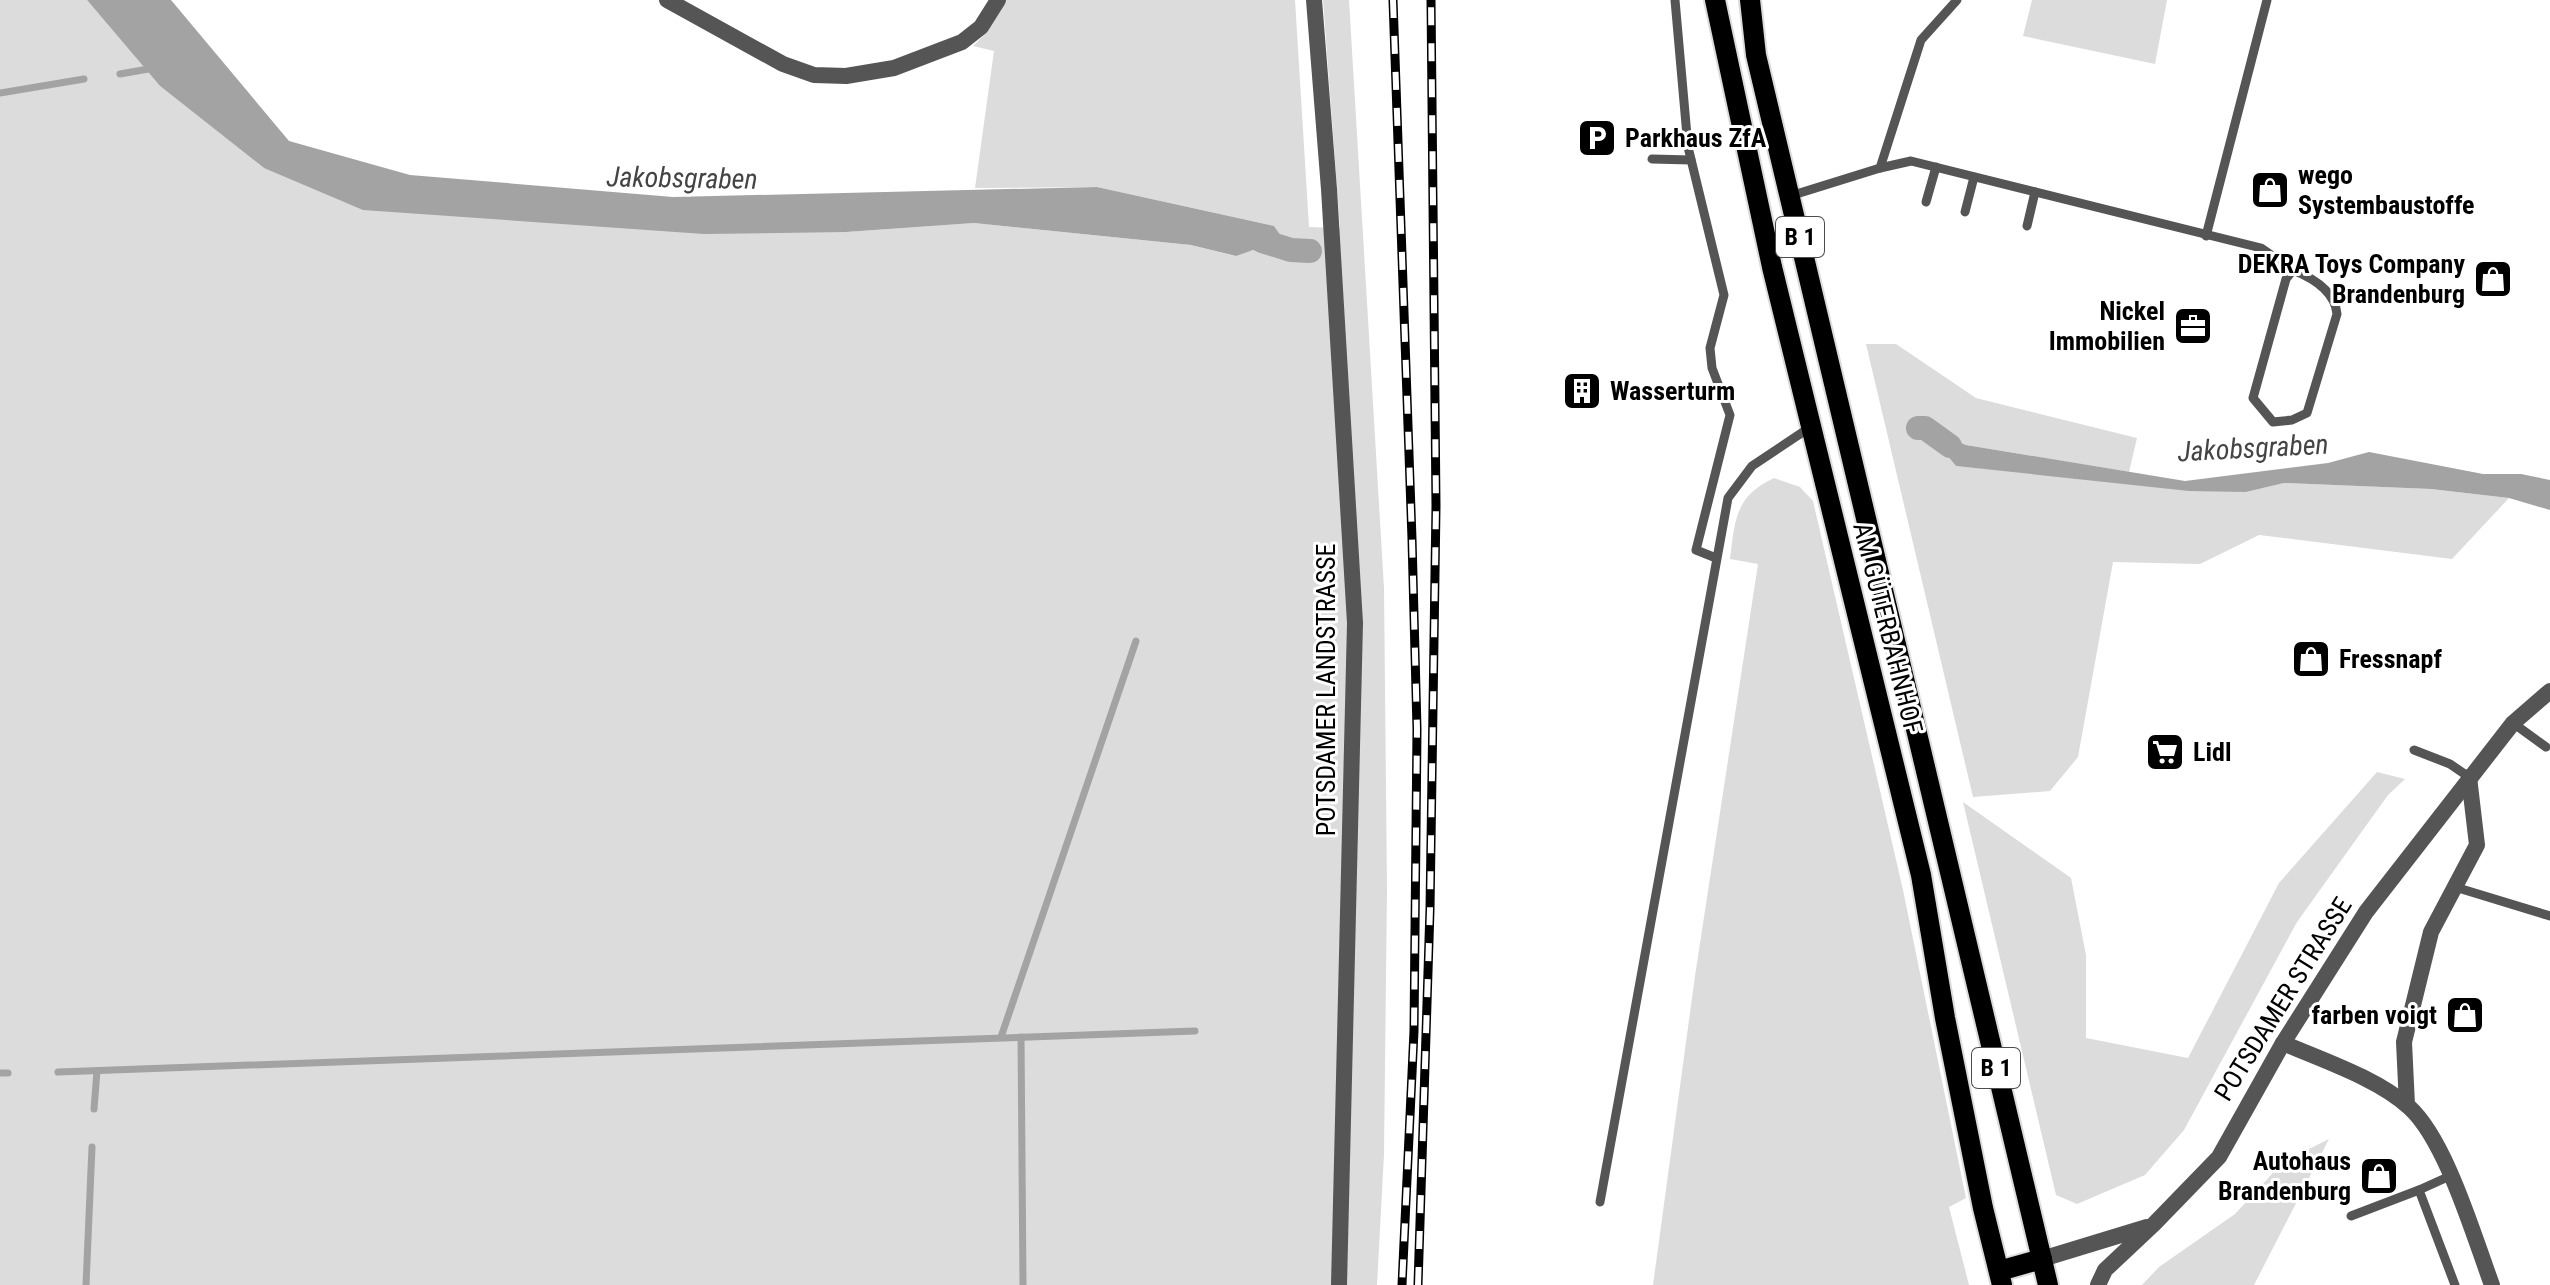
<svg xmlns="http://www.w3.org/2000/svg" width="2550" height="1285" font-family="'Roboto Condensed',sans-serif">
	<rect width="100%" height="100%" fill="#fff"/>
	<g fill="#dcdcdc">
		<polygon points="0,0 87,0 160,86 264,168 846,232 974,223 1191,245 1235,256 1252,250 1282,258 1291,250 1274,226 1097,187 975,188 994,51 973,46 987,32 1006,0 1295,0 1309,227 1340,228 1323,0 1349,0 1384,588 1387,888 1384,1154 1377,1285 0,1285"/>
		<polygon points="2032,0 2167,0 2155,64 2023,36"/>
		<polygon points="1866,344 1896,344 1976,398 2137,438 2129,472 1966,445 1927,429 1956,466 2246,492 2284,483 2431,489 2509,498 2452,559 2259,535 2200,564 2113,562 2078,757 2050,791 1973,797"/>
		<path d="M1774,478L1800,487L1813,501L1903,890L1966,1198L1949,1207L1969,1285H1653L1695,976L1758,564L1730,559C1735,520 1735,496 1774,478Z"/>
		<polygon points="2377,772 2405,779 2388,795 2297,922 2184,1130 2145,1175 2077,1204 2056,1195 1963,802 2071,878 2086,955 2086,1038 2188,1058 2279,883"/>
		<polygon points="2329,1139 2254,1285 2142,1285 2159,1267 2235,1214 2283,1162"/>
	</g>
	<g fill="#a3a3a3">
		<polygon points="87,0 171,0 289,141 410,175 673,197 1097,187 1274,226 1291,250 1282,258 1253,250 1236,256 1191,245 974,223 846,232 704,234 363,210 264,168 160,86"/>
		<polygon points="1925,428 1966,445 2185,481 2328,463 2369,452 2483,474 2521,474 2550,480 2550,510 2509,498 2431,489 2284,483 2246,492 2189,491 1956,466"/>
	</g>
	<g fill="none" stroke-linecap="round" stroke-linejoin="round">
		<g stroke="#a3a3a3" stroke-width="7">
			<polyline points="120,74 154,68"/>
			<polyline points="0,93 84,79"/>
			<polyline points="1001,1037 1136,641"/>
			<polyline points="1021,1037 1023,1285"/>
			<polyline points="58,1072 1195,1031"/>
			<polyline points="0,1073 8,1073"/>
			<polyline points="94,1109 97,1071"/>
			<polyline points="86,1285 92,1147"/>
		</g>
		<g stroke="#a3a3a3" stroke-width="24">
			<polyline points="1262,241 1291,250 1310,251"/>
			<polyline points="1918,428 1925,428 1950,446"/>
		</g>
		<defs>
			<g id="primary">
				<polyline points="1715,0 1772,267 1921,875 1945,1018 1983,1208 2002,1285"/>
				<polyline points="1750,0 1756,55 2048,1285"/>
				<polyline points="1999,1271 2042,1259"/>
			</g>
		</defs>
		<use href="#primary" stroke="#dbdbdb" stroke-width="24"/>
		<g stroke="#555" stroke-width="9">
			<polyline points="1675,0 1688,147 1724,295 1710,348 1712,368 1730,415 1696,550 1716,558"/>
			<polyline points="1652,159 1691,160"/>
			<polyline points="1880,168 1921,40 1957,0"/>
			<path d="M1790,196L1880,168L1911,161L2261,248L2293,270L2286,279L2253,398L2273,422L2292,420L2307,413L2337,314C2335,291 2313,278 2293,270"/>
			<polyline points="1926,202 1936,167"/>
			<polyline points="1965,212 1974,177"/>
			<polyline points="2027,226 2035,192"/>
			<polyline points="2206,236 2267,0"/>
			<polyline points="2513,723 2546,747"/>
			<polyline points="2414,750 2450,764 2469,777"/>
			<polyline points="2455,887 2550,916"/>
			<polyline points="2450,1176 2419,1190 2455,1285"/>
			<polyline points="1600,1202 1728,498 1752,466 1812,426"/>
			<polyline points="2351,1216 2419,1190"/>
		</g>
		<g stroke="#555" stroke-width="16">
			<polyline points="667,0 783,64 814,75 846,76 894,68 962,42 981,27 998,0"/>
			<polyline points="1314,0 1329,189 1355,623 1339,1285"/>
			<path d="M2283,1043C2322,1060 2377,1078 2409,1107C2446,1140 2474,1237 2492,1285"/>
			<polyline points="2407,1105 2404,1042 2431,932 2477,845 2469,777"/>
		</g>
		<g stroke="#555" stroke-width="16">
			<polyline points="2042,1259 2147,1227"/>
			<polyline points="2098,1285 2105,1270 2154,1224 2219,1157 2283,1043 2366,912 2513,723 2550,691"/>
		</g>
		<use href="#primary" stroke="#000" stroke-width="20"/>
		<defs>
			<g id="rail">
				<polyline points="1393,0 1412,539 1417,729 1414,1031 1402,1285"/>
				<polyline points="1418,1285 1430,909 1436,506 1431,0"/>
			</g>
		</defs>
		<use href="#rail" stroke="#000" stroke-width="9"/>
		<use href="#rail" stroke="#fff" stroke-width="6" stroke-dasharray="18" stroke-linecap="butt"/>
	</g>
	<defs>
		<symbol id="parking-square" viewBox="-11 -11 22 22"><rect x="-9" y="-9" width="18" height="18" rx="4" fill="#000" stroke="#fff"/><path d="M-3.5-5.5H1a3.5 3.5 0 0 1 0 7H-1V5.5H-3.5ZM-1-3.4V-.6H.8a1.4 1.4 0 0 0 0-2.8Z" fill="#fff"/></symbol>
		<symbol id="shop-square" viewBox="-11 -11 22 22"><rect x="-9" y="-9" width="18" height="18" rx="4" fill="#000" stroke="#fff"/><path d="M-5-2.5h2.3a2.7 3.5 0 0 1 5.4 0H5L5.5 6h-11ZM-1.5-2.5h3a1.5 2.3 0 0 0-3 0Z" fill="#fff"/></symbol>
		<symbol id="office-square" viewBox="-11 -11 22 22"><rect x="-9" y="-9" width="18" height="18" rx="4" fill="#000" stroke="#fff"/><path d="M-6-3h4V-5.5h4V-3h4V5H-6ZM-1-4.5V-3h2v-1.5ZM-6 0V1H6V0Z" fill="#fff"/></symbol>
		<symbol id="building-square" viewBox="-11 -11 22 22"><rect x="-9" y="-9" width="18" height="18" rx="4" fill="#000" stroke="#fff"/><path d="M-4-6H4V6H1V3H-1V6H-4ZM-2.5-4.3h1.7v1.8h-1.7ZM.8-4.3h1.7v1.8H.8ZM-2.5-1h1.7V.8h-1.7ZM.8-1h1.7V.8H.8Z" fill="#fff"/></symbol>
		<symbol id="supermarket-square" viewBox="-11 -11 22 22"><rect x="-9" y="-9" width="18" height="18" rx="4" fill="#000" stroke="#fff"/><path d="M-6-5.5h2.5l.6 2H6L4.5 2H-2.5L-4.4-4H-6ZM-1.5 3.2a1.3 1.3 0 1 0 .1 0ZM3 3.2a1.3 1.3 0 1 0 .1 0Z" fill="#fff"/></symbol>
	</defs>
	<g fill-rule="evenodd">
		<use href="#parking-square" x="1575" y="116" width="44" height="44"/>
		<use href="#shop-square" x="2248" y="168" width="44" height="44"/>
		<use href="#shop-square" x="2471" y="257" width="44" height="44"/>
		<use href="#office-square" x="2171" y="304" width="44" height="44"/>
		<use href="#building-square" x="1560" y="369" width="44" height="44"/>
		<use href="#shop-square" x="2289" y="637" width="44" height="44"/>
		<use href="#supermarket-square" x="2143" y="730" width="44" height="44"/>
		<use href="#shop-square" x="2443" y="993" width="44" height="44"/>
		<use href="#shop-square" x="2357" y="1154" width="44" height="44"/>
	</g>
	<g text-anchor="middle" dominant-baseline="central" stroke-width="6" stroke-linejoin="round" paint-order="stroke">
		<g fill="#fff" stroke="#4c4c4c" stroke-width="2">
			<rect x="1776" y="217" width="48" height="40" rx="6"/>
			<rect x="1972" y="1048" width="48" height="40" rx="6"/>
		</g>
		<g font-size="24" font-weight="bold" fill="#000">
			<text x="1800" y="237">B 1</text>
			<text x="1996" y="1068">B 1</text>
		</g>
		<g font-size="26" font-weight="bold" fill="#000" stroke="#fff" text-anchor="start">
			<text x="1625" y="138">Parkhaus ZfA</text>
			<text x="2298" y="175">wego<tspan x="2298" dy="30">Systembaustoffe</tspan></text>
			<text x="2465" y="264" text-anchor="end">DEKRA Toys Company<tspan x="2465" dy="30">Brandenburg</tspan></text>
			<text x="2165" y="311" text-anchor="end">Nickel<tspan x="2165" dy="30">Immobilien</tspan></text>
			<text x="1610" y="391">Wasserturm</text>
			<text x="2339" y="659">Fressnapf</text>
			<text x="2193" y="752">Lidl</text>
			<text x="2437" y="1015" text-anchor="end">farben voigt</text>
			<text x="2351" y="1161" text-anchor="end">Autohaus<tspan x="2351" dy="30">Brandenburg</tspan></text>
		</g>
		<g font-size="26" fill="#000" stroke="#fff">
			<text transform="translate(1888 628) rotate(76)">AM GÜTERBAHNHOF</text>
			<text transform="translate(1326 690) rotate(-90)">POTSDAMER LANDSTRASSE</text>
			<text transform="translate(2283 999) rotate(-58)">POTSDAMER STRASSE</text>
		</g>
		<g font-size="28" font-style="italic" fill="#444" stroke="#fff">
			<text transform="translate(682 178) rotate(1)">Jakobsgraben</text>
			<text transform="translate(2253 448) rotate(-3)">Jakobsgraben</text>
		</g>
	</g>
</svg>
